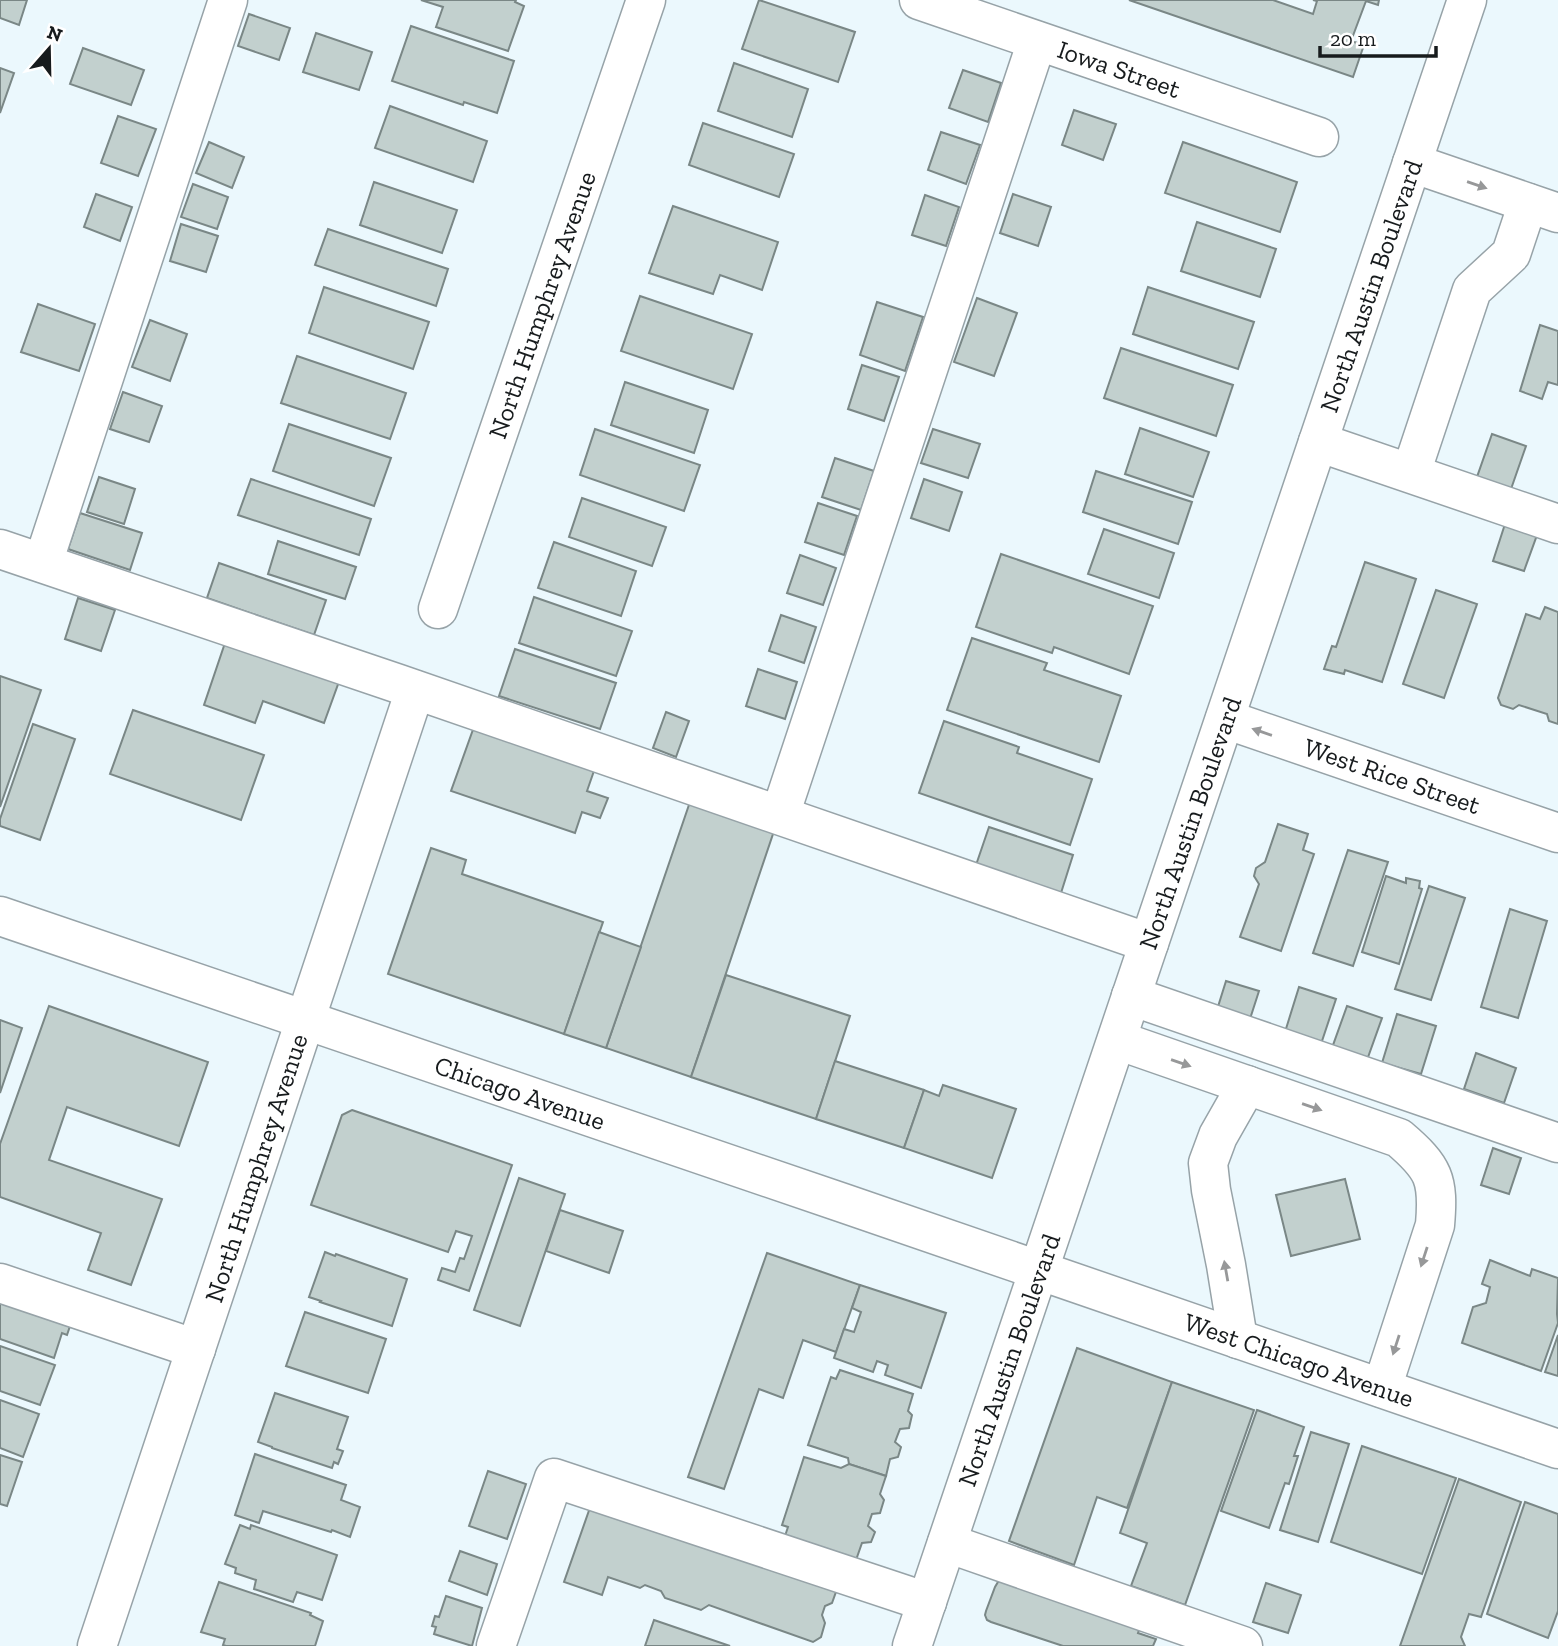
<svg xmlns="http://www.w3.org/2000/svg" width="1558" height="1646" font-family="'Zilla Slab',serif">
	<rect width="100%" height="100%" fill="#ebf8fd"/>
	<g fill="#c2d0ce" stroke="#7a8786" stroke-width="2">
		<polygon points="0,0 27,0 19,25 0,18"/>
		<polygon points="421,0 516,0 515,2 524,6 508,51 436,27 443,7"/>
		<polygon points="759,0 855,32 838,82 742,49"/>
		<polygon points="1129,0 1273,0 1313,14 1317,1 1313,0 1379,0 1378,5 1366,1 1351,41 1364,45 1353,77"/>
		<polygon points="249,14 290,28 279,60 238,46"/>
		<polygon points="411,26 514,61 497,113 464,102 463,105 392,81"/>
		<polygon points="316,33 372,52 359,90 303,72"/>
		<polygon points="83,48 144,70 131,105 70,84"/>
		<polygon points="734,63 808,89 792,137 718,111"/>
		<polygon points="0,68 14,73 0,113"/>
		<polygon points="963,70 1001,83 988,122 949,108"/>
		<polygon points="390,106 487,141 473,182 375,148"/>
		<polygon points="1074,110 1116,124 1103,160 1062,145"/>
		<polygon points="118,116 156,129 138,176 101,163"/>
		<polygon points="703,123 794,154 779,197 689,165"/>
		<polygon points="941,132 980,145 966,184 928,170"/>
		<polygon points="209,142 244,157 232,188 196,173"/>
		<polygon points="1183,142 1297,182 1280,232 1165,193"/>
		<polygon points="374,182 457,210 442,253 360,225"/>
		<polygon points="193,184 228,197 217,229 181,217"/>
		<polygon points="96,194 132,207 120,241 84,227"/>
		<polygon points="1013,194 1051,207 1038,246 1000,233"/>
		<polygon points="925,195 959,207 946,246 912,235"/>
		<polygon points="673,206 778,242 762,290 720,275 713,294 649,273"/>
		<polygon points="1197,222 1276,249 1260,297 1181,271"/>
		<polygon points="181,224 218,236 206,272 170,261"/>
		<polygon points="328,229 448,269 436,306 315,265"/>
		<polygon points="324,287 429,322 413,369 309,333"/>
		<polygon points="1148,287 1254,322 1238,369 1133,334"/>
		<polygon points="640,296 752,334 733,389 621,351"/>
		<polygon points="977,298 1017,313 994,376 954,362"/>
		<polygon points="877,302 923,317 905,371 860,355"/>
		<polygon points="38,304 95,324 79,371 21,352"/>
		<polygon points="150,320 187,334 170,381 132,367"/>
		<polygon points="1540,325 1558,331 1558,385 1548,382 1542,399 1520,391"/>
		<polygon points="1121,348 1233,385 1216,436 1104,398"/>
		<polygon points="297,356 406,393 390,439 281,403"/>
		<polygon points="862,365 899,377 884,421 848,409"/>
		<polygon points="625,382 708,410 694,453 611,425"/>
		<polygon points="123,392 162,406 149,442 110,429"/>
		<polygon points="289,424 391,458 374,506 273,471"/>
		<polygon points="1140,428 1209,452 1193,497 1125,474"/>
		<polygon points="595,429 700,465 684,511 580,475"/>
		<polygon points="933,429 980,444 968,478 921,463"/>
		<polygon points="1492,434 1526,446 1511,489 1477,477"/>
		<polygon points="835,458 874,471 861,510 822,497"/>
		<polygon points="1096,471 1192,502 1178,544 1083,512"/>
		<polygon points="99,477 135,489 124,524 87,512"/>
		<polygon points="251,479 371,519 359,555 238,515"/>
		<polygon points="924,479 962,492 949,531 911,518"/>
		<polygon points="582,498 666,527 652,566 569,537"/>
		<polygon points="818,503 857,516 844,555 805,542"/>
		<polygon points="80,513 142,533 130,570 68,549"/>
		<polygon points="1505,524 1537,535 1524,571 1493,561"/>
		<polygon points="1104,529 1174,553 1159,598 1088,574"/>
		<polygon points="278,541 356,567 345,599 268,574"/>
		<polygon points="554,542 636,571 621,616 538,588"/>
		<polygon points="1001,554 1153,606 1129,674 1054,647 1052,653 976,627"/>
		<polygon points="800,555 836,568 823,605 787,593"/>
		<polygon points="1365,562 1416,579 1382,682 1345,670 1344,674 1324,669 1332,646 1336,647"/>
		<polygon points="219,563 326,600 314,635 207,598"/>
		<polygon points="1436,590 1477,604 1444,698 1403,684"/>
		<polygon points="534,597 632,631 616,676 519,643"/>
		<polygon points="78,598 115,610 101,651 65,639"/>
		<polygon points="1545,607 1558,612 1558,724 1549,721 1547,714 1519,705 1513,709 1501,705 1498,698 1526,614 1540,619"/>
		<polygon points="781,615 816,627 804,663 769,651"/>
		<polygon points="227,637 341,676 324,723 263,701 255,723 204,705"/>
		<polygon points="972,638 1047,663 1044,670 1121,696 1099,762 947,710"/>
		<polygon points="515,649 616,683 600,729 499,696"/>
		<polygon points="758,669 797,682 785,719 746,706"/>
		<polygon points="0,676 41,690 0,807"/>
		<polygon points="133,710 264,755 241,820 110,774"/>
		<polygon points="666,712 689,721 676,757 653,748"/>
		<polygon points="944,721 1019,747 1017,753 1092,779 1070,845 919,793"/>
		<polygon points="33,724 75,739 40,840 0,826 0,819"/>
		<polygon points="475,724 596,765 587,791 608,798 600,818 582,812 575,833 451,791"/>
		<polygon points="692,796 776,825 691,1077 606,1048"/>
		<polygon points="1278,824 1308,834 1303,850 1314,854 1281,951 1240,937 1259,884 1254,876 1256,868 1265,862"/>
		<polygon points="989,827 1073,855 1061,893 976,865"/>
		<polygon points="431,848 466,860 462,874 603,922 564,1034 388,974"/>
		<polygon points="1348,850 1388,862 1353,966 1313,953"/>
		<polygon points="1386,876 1406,883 1406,878 1420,881 1419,888 1422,889 1399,964 1362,952"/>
		<polygon points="1429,886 1465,898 1431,1000 1395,989"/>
		<polygon points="1510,909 1547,921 1518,1018 1481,1007"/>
		<polygon points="599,932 641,947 606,1048 564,1034"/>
		<polygon points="726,975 850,1016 816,1119 691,1077"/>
		<polygon points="1226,981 1259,991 1249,1022 1216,1013"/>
		<polygon points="1299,987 1336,999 1321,1044 1285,1032"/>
		<polygon points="49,1006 208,1062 179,1146 67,1107 49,1160 162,1199 131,1285 88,1270 101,1233 0,1197 0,1144"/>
		<polygon points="1347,1006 1382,1018 1367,1060 1332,1048"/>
		<polygon points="1397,1014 1436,1026 1421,1074 1382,1063"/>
		<polygon points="0,1020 22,1028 0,1093"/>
		<polygon points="1476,1053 1516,1068 1504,1103 1464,1089"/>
		<polygon points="835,1061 924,1090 904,1148 816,1119"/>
		<polygon points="943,1085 1016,1109 992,1178 904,1148 924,1090 939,1096"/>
		<polygon points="352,1110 512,1165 469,1291 438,1280 442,1268 455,1272 460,1258 464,1259 472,1236 456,1231 448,1252 311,1205 342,1115"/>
		<polygon points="1493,1148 1521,1158 1509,1194 1481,1185"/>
		<polygon points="519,1178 565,1194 520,1326 474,1310"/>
		<polygon points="1345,1179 1360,1239 1291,1256 1276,1195"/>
		<polygon points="560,1210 623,1231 609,1273 546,1251"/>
		<polygon points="325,1252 335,1256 336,1254 407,1279 392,1326 320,1302 321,1301 309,1297"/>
		<polygon points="767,1253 860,1285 836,1352 803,1340 783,1398 759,1389 724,1489 688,1477"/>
		<polygon points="1490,1260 1530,1276 1532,1269 1558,1278 1557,1314 1558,1323 1541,1371 1462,1343 1473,1307 1486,1303 1490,1287 1482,1284"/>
		<polygon points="860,1285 946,1313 921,1388 885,1375 888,1365 877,1361 873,1372 834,1358 844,1329 854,1332 861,1312 852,1308"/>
		<polygon points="0,1298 71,1323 67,1335 62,1333 54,1358 0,1339"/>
		<polygon points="305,1312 386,1339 368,1393 286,1366"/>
		<polygon points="1558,1335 1558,1376 1545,1372"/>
		<polygon points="0,1346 55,1365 40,1405 0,1391"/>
		<polygon points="1077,1348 1172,1382 1127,1508 1097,1497 1074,1565 1009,1541"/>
		<polygon points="840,1370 913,1394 908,1411 912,1415 909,1428 900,1429 895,1442 901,1447 898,1457 890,1459 886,1476 849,1464 848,1458 808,1445 831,1377 836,1379"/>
		<polygon points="1172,1382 1254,1410 1185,1605 1131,1586 1147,1543 1120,1533"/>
		<polygon points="275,1393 348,1417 337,1449 343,1451 338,1464 334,1462 332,1468 272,1448 272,1447 258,1442"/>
		<polygon points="0,1400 39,1414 23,1457 0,1448"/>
		<polygon points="1257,1410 1304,1427 1294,1456 1298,1456 1289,1484 1285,1483 1269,1528 1221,1511"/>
		<polygon points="1311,1432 1349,1444 1318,1542 1280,1530"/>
		<polygon points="1362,1446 1456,1478 1422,1574 1331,1542"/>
		<polygon points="255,1454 346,1485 341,1500 360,1507 350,1537 332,1530 331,1532 263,1511 259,1523 235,1515"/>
		<polygon points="0,1455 22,1462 7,1506 0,1504"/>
		<polygon points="804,1457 841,1468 849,1464 886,1476 880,1494 884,1500 880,1513 872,1514 868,1526 875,1532 871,1542 862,1543 856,1560 785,1536 788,1527 782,1525"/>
		<polygon points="488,1471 526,1484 507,1539 469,1526"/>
		<polygon points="1459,1479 1521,1502 1481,1617 1469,1614 1461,1637 1465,1646 1400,1646"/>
		<polygon points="593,1499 837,1589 832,1603 825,1606 822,1615 825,1623 821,1637 813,1642 709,1605 701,1610 665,1598 661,1591 645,1585 640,1588 608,1577 602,1595 564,1582"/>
		<polygon points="1525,1502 1558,1514 1558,1611 1548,1638 1487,1614"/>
		<polygon points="240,1525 250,1529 251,1525 337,1555 322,1600 297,1592 293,1602 254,1589 256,1580 235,1573 236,1568 225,1564"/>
		<polygon points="460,1551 497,1564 487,1595 449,1581"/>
		<polygon points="1003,1581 1140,1627 1138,1633 1156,1639 1153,1646 1063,1646 991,1622 987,1620 985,1615 986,1611 995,1587 998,1582"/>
		<polygon points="219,1582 311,1613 310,1615 323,1621 315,1646 226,1646 223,1645 225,1639 201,1632"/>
		<polygon points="1266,1583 1301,1595 1288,1633 1253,1622"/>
		<polygon points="446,1596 482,1608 472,1646 434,1634 436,1627 432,1626 435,1616 439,1617"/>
		<polygon points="654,1620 730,1646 645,1646"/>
	</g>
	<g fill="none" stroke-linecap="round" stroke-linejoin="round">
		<defs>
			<g id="minor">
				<polyline points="919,0 1319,137"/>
				<polyline points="1412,163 1558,213"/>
				<polyline points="1318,442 1558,524"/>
				<polyline points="1411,473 1472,290 1511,254 1528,203"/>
				<polyline points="0,549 399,684 1149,943"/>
				<polyline points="43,563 228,0"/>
				<polyline points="438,609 646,0"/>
				<polyline points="1225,719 1558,833"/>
				<polyline points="780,815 1037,41"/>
				<polyline points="1131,996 1558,1143"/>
				<path d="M1117,1040L1399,1138C1434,1168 1439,1179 1435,1225L1382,1388"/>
				<polyline points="0,1283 196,1349"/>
				<polyline points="1238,1339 1226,1265 1211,1190 1208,1163 1218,1136 1247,1085"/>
				<polyline points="947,1543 1243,1646"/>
				<polyline points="97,1646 415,690"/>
				<polyline points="496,1646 554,1478 927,1602"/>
				<polyline points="912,1646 1467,0"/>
			</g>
			<polyline id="major" points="0,916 846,1204 1558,1449"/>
		</defs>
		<use href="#minor" stroke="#97a3a8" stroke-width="41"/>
		<use href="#major" stroke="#97a3a8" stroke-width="41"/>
		<use href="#minor" stroke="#fff" stroke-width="38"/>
		<use href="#major" stroke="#fff" stroke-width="38"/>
	</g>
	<defs><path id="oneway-solid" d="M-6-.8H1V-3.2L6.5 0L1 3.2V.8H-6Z" transform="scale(1.75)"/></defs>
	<g fill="#979899">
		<use href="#oneway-solid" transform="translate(1477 185) rotate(19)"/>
		<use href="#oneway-solid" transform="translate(1262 732) rotate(-161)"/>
		<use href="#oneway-solid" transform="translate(1181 1063) rotate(19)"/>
		<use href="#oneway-solid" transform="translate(1312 1107) rotate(19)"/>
		<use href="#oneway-solid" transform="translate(1424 1257) rotate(108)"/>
		<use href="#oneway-solid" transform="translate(1226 1271) rotate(-100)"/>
		<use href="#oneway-solid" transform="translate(1396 1345) rotate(108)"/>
	</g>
	<g text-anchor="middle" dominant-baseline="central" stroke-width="5" stroke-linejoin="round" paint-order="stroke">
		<g font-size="26" fill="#171b1d" stroke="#fff">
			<text transform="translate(1119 69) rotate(19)">Iowa Street</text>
			<text transform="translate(1371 286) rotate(-71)">North Austin Boulevard</text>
			<text transform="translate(542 305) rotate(-71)">North Humphrey Avenue</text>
			<text transform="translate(1392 776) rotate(19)">West Rice Street</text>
			<text transform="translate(1190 823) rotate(-71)">North Austin Boulevard</text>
			<text transform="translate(520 1093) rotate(19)">Chicago Avenue</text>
			<text transform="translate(256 1168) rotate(-72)">North Humphrey Avenue</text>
			<text transform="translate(1009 1360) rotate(-71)">North Austin Boulevard</text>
			<text transform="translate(1299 1360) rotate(19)">West Chicago Avenue</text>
		</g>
	</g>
	<g transform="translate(49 49) rotate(20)" stroke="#ffffff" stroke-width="5" paint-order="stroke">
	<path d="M0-5L12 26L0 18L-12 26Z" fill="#171b1d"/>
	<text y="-10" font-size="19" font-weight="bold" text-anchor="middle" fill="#171b1d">N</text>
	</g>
	<path d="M1320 46v10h116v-10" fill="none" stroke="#171b1d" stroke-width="3.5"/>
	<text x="1330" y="46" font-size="21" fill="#171b1d" stroke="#ffffff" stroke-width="5" paint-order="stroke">20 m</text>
</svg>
